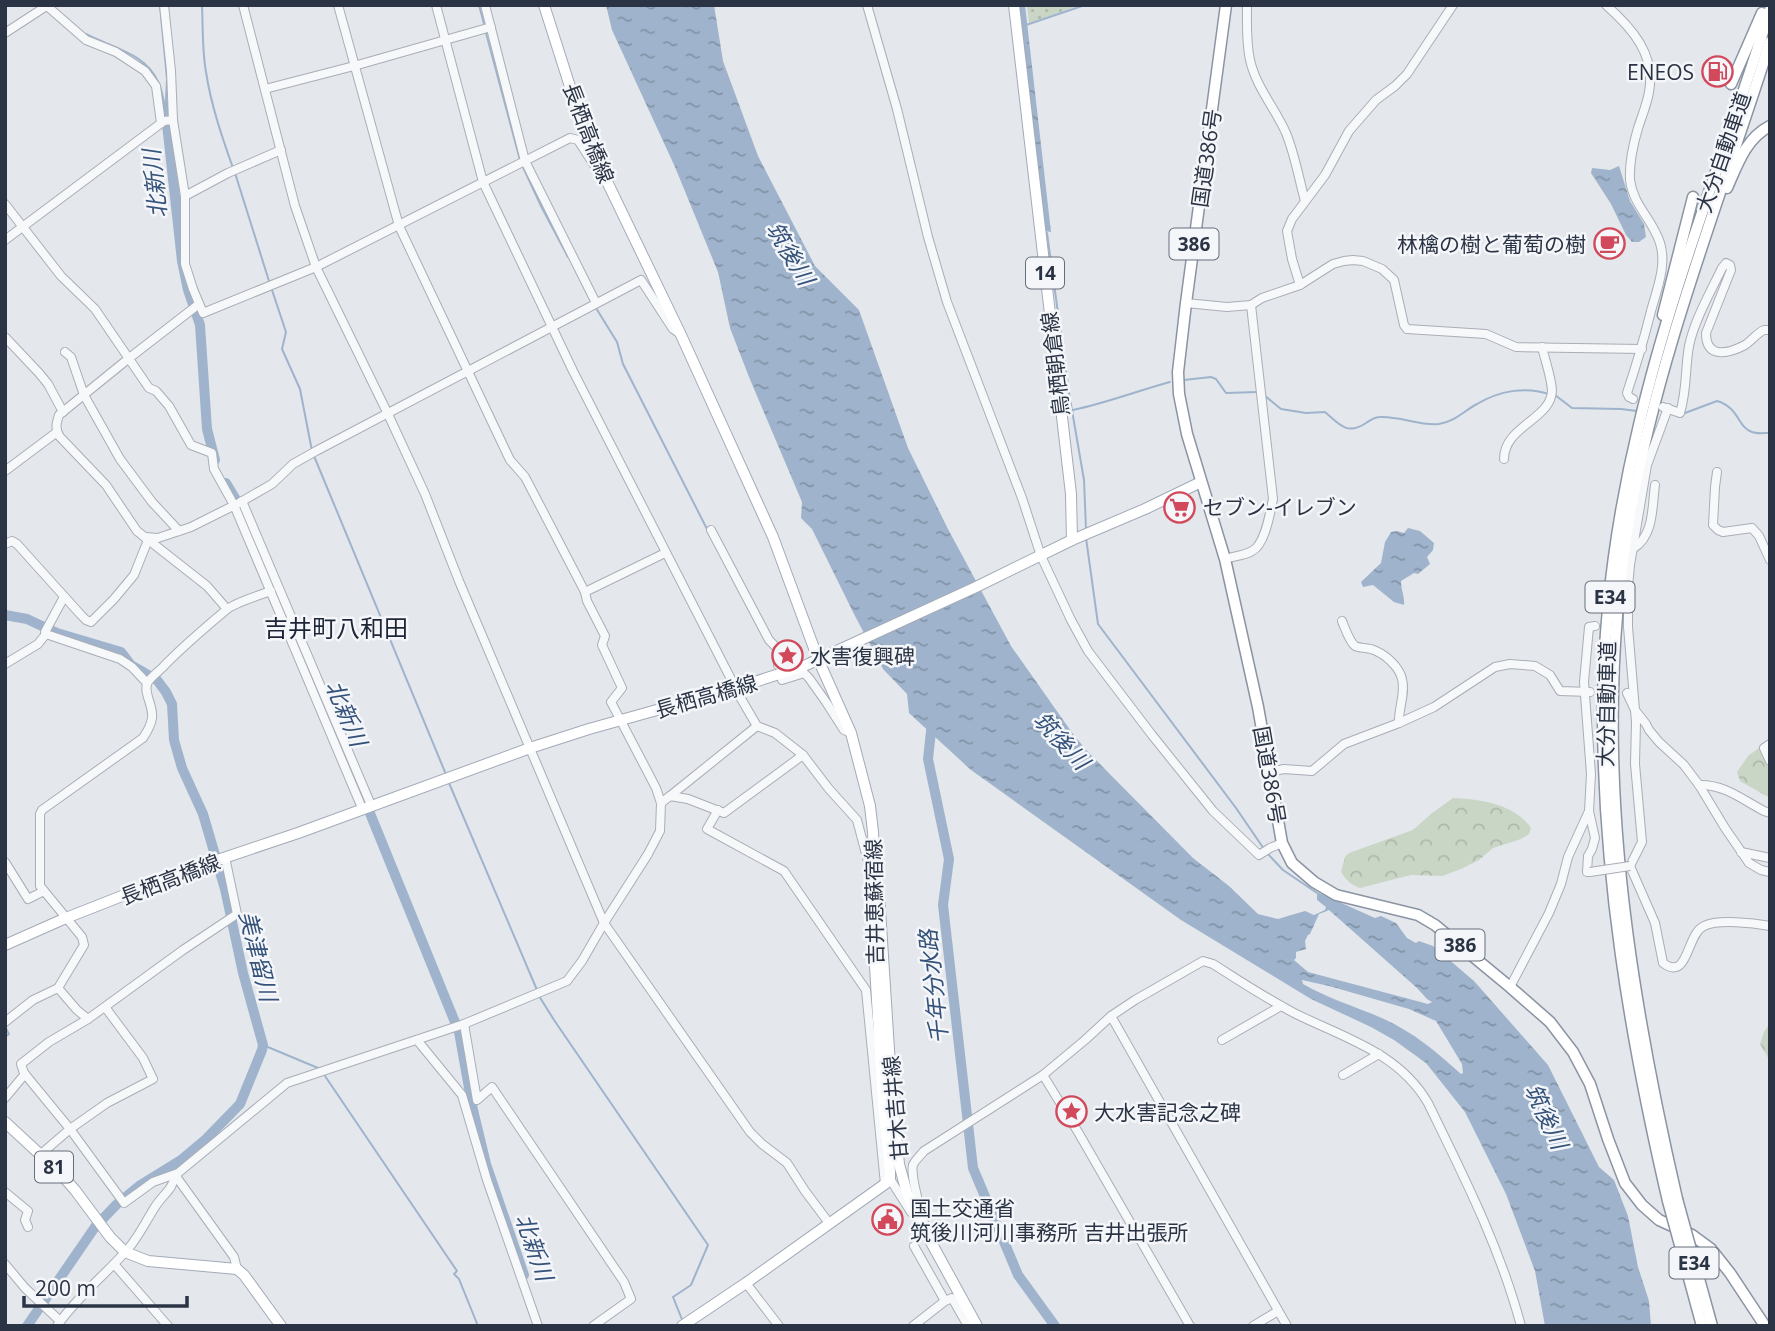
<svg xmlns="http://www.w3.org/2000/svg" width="1775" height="1331" font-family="'Open Sans','Noto Sans JP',sans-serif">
	<defs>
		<pattern id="grass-dots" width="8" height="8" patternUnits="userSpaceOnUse" patternTransform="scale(1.75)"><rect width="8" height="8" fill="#c9d6c5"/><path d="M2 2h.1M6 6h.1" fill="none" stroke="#adb8ab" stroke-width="1.8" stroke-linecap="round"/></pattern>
		<pattern id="forest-crowns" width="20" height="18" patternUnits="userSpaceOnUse" patternTransform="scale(1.75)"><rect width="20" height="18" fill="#c9d6c5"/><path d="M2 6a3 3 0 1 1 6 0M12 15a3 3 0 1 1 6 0" fill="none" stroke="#adb8ab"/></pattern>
		<pattern id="water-ripples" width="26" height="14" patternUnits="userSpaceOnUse" patternTransform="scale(1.75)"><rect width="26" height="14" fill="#9fb4cc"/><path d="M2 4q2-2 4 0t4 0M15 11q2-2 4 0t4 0" fill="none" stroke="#8293a7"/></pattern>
	</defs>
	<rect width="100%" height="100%" fill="#e4e7ec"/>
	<polygon fill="url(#grass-dots)" points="1027,5 1081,5 1029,23"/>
	<g fill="url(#forest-crowns)">
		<polygon points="1770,740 1770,798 1740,781 1737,772 1748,756"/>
		<path d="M1453,798C1480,799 1515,804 1531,828L1529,834L1521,839L1493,848L1479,860L1461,869L1442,876L1411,875L1360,888C1351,885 1346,880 1341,872L1345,857L1349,853L1413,830L1431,814Z"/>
		<polygon points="1770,1023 1770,1061 1760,1044 1764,1032"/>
	</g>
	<g fill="url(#water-ripples)" fill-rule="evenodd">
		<path d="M606,5H714L723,61L758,156L815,266L859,310L908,448L948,529L1011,646L1073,734L1088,752L1193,858L1229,886L1258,914L1278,919L1305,911L1314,915L1325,910L1326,907L1317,900V895L1319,893L1375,918L1381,916L1396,923L1407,938L1416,943L1419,941L1433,946L1474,981L1548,1065L1599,1167L1614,1180L1628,1216L1638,1267L1649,1301L1651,1326H1545L1535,1271L1506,1194L1465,1112L1426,1063L1394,1040L1371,1027L1311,999L1181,920L971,770L909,713L907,694L883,669L854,614L812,529L801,518L802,502L749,377L730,328L718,272L675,167L612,30ZM1329,910L1417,988L1427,999L1432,1002L1428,1004L1308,972L1294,960L1296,958V952L1306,949L1305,941L1308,935L1310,934L1319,914ZM1302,980L1329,986L1409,1009L1436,1021L1462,1064L1463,1073L1461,1074C1438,1053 1413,1032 1384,1019C1357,1007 1329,999 1303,984Z"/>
		<polygon points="1019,5 1025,5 1051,232 1043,231"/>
		<polygon points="1619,166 1630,201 1644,224 1646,237 1639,242 1632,242 1626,235 1611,204 1591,173 1592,168 1610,170"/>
		<path d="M1408,528L1420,531L1434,543L1433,550L1427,557L1430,564L1418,574L1414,573L1401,581C1401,590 1405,597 1404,605L1394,602L1373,585L1363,587L1361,582L1381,563L1385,542L1391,532L1397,531L1404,533Z"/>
	</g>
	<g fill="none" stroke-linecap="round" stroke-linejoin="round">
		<g stroke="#9fb4cc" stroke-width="2">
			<polyline points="160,5 167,79 166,101"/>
			<path d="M202,5C203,27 202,50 206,72C211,105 222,137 233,168"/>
			<polyline points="479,5 484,24"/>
			<polyline points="1026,25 1085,5"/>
			<polyline points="486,33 520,160"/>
			<path d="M86,34C112,48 147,53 159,84C162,91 163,99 165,106"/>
			<polyline points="522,165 542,208 568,257"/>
			<polyline points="235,173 269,281"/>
			<polyline points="1047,233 1069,393 1084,480 1086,529"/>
			<polyline points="272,290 286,332 282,349 300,389 312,451"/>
			<polyline points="596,308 617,342 623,364 708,531"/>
			<polyline points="1184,380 1211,377 1216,379 1226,393 1257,392"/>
			<path d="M1264,395L1281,409L1306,413L1325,412C1339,424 1347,436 1366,423C1371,420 1374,417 1380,417C1400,416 1420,426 1439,424C1454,422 1464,411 1477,404C1499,391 1525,386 1549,394"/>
			<polyline points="1555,395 1572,408 1621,409 1637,411"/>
			<path d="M1073,410C1106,403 1137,391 1170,382"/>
			<path d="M1685,413L1717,401C1739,407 1738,428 1752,432C1757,434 1764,433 1770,433"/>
			<polyline points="314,456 445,772"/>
			<polyline points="1086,538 1098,624 1236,808 1264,849"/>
			<polyline points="449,783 537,990"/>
			<polyline points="1267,853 1283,870 1320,895"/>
			<polyline points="539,996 554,1020 708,1245 691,1285 673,1297 683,1322"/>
			<polyline points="5,1027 9,1034 5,1037"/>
			<polyline points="263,1045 318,1068"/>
			<polyline points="325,1076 457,1271 454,1274 459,1279 478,1326"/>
		</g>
		<g stroke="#9fb4cc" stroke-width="10">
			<polyline points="165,106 182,261 188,290 200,325 207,429 215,460"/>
			<polyline points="226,483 235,498 257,549 365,801 459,1032 473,1110 486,1164 524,1275"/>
			<polyline points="5,615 27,619 57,633 121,652 131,665 157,680 166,692 172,704 174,740 182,768 203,814 225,889 243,973 263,1045 262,1050 240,1104 206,1139 181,1160 139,1186 117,1204 95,1227 27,1326"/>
			<polyline points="932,722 928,759 949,859 943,905 973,1168 1018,1275 1055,1326"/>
		</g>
		<defs>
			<g id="minor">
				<polyline points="164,5 171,71 173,120 185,196 185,264 193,289 203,313 316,267 570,138 578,140 598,171"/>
				<polyline points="243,5 295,206 316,267 387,412 425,494 459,581 604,923 750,1132 762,1144 787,1163 805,1191 829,1223"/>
				<polyline points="436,5 483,182 573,371 732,681"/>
				<polyline points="485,5 525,161 596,303"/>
				<polyline points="867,5 897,109 928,237 947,302 1022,498 1041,556 1071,620 1088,651 1152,735 1213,811 1259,855 1270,848 1282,843"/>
				<path d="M1247,5C1247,23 1246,42 1250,60C1256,87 1275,108 1286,133C1295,155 1299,179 1305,201"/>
				<path d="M1606,5C1632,28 1656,55 1649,92C1647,104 1642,116 1638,128C1633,145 1629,162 1630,180C1633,205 1653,220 1660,243C1667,265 1657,289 1651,311C1644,339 1636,366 1627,393L1629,397L1633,399"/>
				<polyline points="47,6 86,40 116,52 145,71 156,86 161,123"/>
				<polyline points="5,33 48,5"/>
				<polyline points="265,89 354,66 491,27"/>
				<polyline points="185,196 228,173 281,150"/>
				<polyline points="5,204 61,276 95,309 149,388 156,391 169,406 191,445 212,453 214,469 234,505 362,808"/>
				<polyline points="5,240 164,121 173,120"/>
				<polyline points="1300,285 1292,259 1287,231 1292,219 1325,175 1349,131 1376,100 1395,86 1407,74 1453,5"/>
				<polyline points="1186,303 1227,307 1251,305 1262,298 1300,285 1333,264 1344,261 1353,260 1363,261 1382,269 1394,280 1404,325 1407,329 1486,334 1516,347 1642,349"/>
				<path d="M199,304L128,359L59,415C56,424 55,429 60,437L106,485L137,531L207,586L227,609"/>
				<polyline points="5,337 39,373 48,384 63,412"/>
				<polyline points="65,352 71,357 84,395 120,459 152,502 179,531"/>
				<path d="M1663,407L1680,413C1687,391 1685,368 1689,346C1694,321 1711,291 1722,268L1726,263L1730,265L1731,270L1706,333C1706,359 1728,354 1745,345C1751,341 1757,333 1764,330C1766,330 1768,330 1770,330"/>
				<path d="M1668,408L1647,465L1630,565L1628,587V627L1636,722L1635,764L1642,842L1630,866L1655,923L1663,963C1689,982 1686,934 1704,926C1718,919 1754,923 1770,926"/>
				<path d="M1504,459C1504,426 1552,419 1552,390C1551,376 1545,360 1542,347"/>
				<polyline points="5,471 57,432"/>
				<polyline points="1717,472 1715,487 1713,525 1718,530 1723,532 1752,528 1759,536 1770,560"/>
				<polyline points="242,501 371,805"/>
				<polyline points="711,530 769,640 787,658 778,663 778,665"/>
				<polyline points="145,537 158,538 191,527 239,503 272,484 293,464 316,451 641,280 673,329 679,333"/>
				<polyline points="5,544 12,541 17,544 81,615 86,620 91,622 114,599 134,575 148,540"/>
				<path d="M1634,548C1654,535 1652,507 1655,485"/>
				<path d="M1225,559C1233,556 1244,556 1252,551C1265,545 1270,513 1273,499L1251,305"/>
				<polyline points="585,592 665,553"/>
				<path d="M1342,621C1345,628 1349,641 1355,646C1359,648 1367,648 1371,649C1384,653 1399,666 1402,679C1406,693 1398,709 1399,723"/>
				<polyline points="46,634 120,659 132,667 147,683"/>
				<polyline points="46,634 45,632 64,597"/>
				<polyline points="5,664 38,644 46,634"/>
				<polyline points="782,680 804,673 809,678 826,702 844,730 851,733"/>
				<polyline points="736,690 757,726 775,733 803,755 829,789 857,820 870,869 875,874"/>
				<polyline points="1627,693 1635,710 1646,724 1649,730 1659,742 1684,765 1699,785 1725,828 1749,863 1761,870 1770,872"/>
				<polyline points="1770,744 1764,748 1770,761"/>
				<polyline points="1269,772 1284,769 1312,771 1344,744 1399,723 1434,707 1495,667 1510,664 1535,666 1550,675 1560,691 1590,692"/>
				<path d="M1699,785C1724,784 1743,800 1764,811L1770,813"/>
				<polyline points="670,796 757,726"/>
				<polyline points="661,803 670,796 688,799 724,813 803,755"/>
				<polyline points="718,810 707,829 784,871 866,990 885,1184"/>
				<polyline points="1741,852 1770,858"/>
				<polyline points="225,857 237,914 183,950 88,1019 49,1042 21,1064 24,1073 70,1129 124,1203 153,1182 178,1173 287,1083 464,1024 567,981 582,961 604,923 648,854 660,831 661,803 656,788 611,702 622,688 602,645 605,636 587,601 585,592 525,477 510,460 399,226 338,5"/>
				<polyline points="5,862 28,899 44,891"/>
				<polyline points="1590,872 1587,872 1588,856 1592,849 1595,838 1589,811 1591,774 1584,682 1589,627 1595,626"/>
				<polyline points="1510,987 1549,913 1561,884 1568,857 1589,811"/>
				<polyline points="58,988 77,1010 88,1019"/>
				<polyline points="1111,1016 1287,1326"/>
				<path d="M5,1022L33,1000L58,988L84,945L82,937L40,886V814L42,810L143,738C147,732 151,726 152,718C154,706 142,691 148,682C151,677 158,672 163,667C183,646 205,628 226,610C234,603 260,595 271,591"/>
				<polyline points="464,1024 477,1100 492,1087 624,1282 631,1299 593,1326"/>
				<polyline points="417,1040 462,1095 487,1180 538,1326"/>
				<polyline points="1222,1040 1281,1006"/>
				<polyline points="1043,1075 1078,1132 1190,1326"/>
				<polyline points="1343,1075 1379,1054"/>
				<polyline points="5,1098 25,1074"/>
				<polyline points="41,1154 70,1129 107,1103 153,1079 143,1058 105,1007"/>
				<polyline points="175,1175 234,1257 237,1269"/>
				<polyline points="890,1179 911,1212"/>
				<polyline points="5,1192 28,1211 25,1220 28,1227"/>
				<path d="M924,1223C921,1211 910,1176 913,1165C915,1160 921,1155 924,1151L1043,1075L1085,1040L1111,1016L1135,1000L1203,961L1213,964C1240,981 1267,999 1296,1014C1345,1038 1399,1053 1428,1103C1463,1175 1500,1247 1521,1326"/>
				<polyline points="914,1246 945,1301"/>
				<polyline points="5,1264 25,1288 60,1321"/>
				<polyline points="114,1264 168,1326"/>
				<polyline points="746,1283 779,1326"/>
				<path d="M57,1326C76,1298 106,1274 128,1249C139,1236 146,1221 155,1207C163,1194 173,1190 175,1175"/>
				<polyline points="913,1326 945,1301 952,1298 968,1326"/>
				<polyline points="1253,1326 1278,1311"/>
			</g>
			<g id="major">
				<polyline points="544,5 587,140 681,335 773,537 818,659 851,733 870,806 873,832 875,874 873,931 883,1103 890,1171 890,1179 885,1184 746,1283 682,1326"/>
				<polyline points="1014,5 1071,494 1072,540"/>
				<polyline points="879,894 892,1096 899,1164 907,1193 915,1213 977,1326"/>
				<polyline points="5,945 66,918 188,870 298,833 530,748 589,729 739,687 804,666 976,587 1072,540 1145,509 1201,482"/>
				<polyline points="5,1122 59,1172 75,1190 110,1237 125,1252 148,1261 237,1269 244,1275 281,1326"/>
			</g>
			<g id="highway">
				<polyline points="1226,5 1186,303 1178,372 1179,394 1187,434 1225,559 1258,707 1282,843 1292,863 1314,882 1336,895 1418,915 1435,925 1510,987 1550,1022 1573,1052 1590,1084 1608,1139 1625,1183 1642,1205 1659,1220 1692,1235 1711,1249 1730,1273 1765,1326"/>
				<polyline points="1731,84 1762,13"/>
				<path d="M1727,188C1737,165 1746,138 1770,126"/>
				<polyline points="1663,315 1693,197"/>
				<path d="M1677,1199C1625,974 1589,739 1631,509C1660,349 1721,197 1770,42"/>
				<path d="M1668,1201C1630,1038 1602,872 1603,704C1604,611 1617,516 1639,425C1672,284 1727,148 1770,10"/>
			</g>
		</defs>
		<use href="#minor" stroke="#a9aeb7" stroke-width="10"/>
		<use href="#major" stroke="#a3abb8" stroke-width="12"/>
		<use href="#highway" stroke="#8b94a3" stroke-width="13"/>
		<use href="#minor" stroke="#f7f8fa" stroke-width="8"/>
		<use href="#major" stroke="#fff" stroke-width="10"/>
		<use href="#highway" stroke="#fff" stroke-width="10"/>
		<defs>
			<polyline id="minor-bridge" points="1590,872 1630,866"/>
			<g id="highway-bridge">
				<polyline points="1677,1199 1712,1326"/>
				<polyline points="1668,1201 1702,1326"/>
			</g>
		</defs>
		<use href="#minor-bridge" stroke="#a9aeb7" stroke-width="10" stroke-linecap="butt"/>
		<use href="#highway-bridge" stroke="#8b94a3" stroke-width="13" stroke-linecap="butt"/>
		<use href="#minor-bridge" stroke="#f7f8fa" stroke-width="8"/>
		<use href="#highway-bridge" stroke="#fff" stroke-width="10"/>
	</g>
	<defs>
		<symbol id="fuel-ring" viewBox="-11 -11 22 22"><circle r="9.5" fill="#f4f6f9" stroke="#d1495b" stroke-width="1.5"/><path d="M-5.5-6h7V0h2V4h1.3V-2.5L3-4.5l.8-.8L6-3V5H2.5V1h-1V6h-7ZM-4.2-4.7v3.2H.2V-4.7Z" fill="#d1495b"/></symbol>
		<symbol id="cafe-ring" viewBox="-11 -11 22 22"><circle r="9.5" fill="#f4f6f9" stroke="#d1495b" stroke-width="1.5"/><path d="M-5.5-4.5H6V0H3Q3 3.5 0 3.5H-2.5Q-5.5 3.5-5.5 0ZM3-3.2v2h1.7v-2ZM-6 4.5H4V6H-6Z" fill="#d1495b"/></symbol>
		<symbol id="supermarket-ring" viewBox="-11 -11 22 22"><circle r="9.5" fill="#f4f6f9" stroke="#d1495b" stroke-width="1.5"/><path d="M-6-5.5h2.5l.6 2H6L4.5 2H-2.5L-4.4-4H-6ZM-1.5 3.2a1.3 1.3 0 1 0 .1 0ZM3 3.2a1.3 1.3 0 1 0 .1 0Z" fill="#d1495b"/></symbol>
		<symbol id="sight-ring" viewBox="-11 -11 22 22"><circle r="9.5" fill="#f4f6f9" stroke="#d1495b" stroke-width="1.5"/><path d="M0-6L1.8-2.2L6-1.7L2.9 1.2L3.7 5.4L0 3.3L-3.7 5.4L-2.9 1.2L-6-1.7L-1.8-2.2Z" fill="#d1495b"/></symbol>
		<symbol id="civic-ring" viewBox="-11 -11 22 22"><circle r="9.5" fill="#f4f6f9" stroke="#d1495b" stroke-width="1.5"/><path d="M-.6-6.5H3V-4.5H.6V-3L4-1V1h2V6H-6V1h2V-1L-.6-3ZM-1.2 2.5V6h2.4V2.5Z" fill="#d1495b"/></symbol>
	</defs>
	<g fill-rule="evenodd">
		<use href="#fuel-ring" x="1700" y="54" width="35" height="35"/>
		<use href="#cafe-ring" x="1592" y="226" width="35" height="35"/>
		<use href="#supermarket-ring" x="1162" y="490" width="35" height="35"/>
		<use href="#sight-ring" x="770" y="638" width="35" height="35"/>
		<use href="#sight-ring" x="1054" y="1094" width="35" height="35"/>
		<use href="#civic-ring" x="870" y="1202" width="35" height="35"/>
	</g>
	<g text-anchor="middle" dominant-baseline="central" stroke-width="5" stroke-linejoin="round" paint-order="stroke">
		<g fill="#f4f6f9" stroke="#676e7b" stroke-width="2">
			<rect x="1169.5" y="228.5" width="49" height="31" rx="5"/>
			<rect x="1026" y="257.5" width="38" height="31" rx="5"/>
			<rect x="1585.5" y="581.5" width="49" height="31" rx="5"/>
			<rect x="1435.5" y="929.5" width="49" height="31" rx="5"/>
			<rect x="35" y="1151.5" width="38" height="31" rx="5"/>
			<rect x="1669.5" y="1247.5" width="49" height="31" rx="5"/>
		</g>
		<g font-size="19" font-weight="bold" fill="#2b3445">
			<text x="1194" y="244">386</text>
			<text x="1045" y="273">14</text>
			<text x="1610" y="597">E34</text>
			<text x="1460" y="945">386</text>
			<text x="54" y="1167">81</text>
			<text x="1694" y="1263">E34</text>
		</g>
		<g font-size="21" fill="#2b3445" stroke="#f4f6f9" text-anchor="start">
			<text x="1694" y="72" text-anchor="end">ENEOS</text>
			<text x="1586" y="244" text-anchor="end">林檎の樹と葡萄の樹</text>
			<text x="1203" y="507">セブン-イレブン</text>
			<text x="810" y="656">水害復興碑</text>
			<text x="1094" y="1112">大水害記念之碑</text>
			<text x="910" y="1208">国土交通省<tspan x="910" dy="24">筑後川河川事務所 吉井出張所</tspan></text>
		</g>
		<g font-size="21" fill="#2b3445" stroke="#f4f6f9">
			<text transform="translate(589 133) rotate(69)">長栖高橋線</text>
			<text transform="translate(1723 152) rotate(-71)">大分自動車道</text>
			<text transform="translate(1206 158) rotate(-82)">国道386号</text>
			<text transform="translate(1055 364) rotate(-97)">鳥栖朝倉線</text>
			<text transform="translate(706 696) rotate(-16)">長栖高橋線</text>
			<text transform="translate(1606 704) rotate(-89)">大分自動車道</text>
			<text transform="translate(1270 775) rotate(80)">国道386号</text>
			<text transform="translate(170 879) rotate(-21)">長栖高橋線</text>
			<text transform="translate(874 902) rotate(-91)">吉井恵蘇宿線</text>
			<text transform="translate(895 1108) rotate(-95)">甘木吉井線</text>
		</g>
		<g font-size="23" font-style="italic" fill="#34527a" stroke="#f4f6f9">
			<text transform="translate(154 184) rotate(-96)">北新川</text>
			<text transform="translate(791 253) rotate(59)">筑後川</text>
			<text transform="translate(347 713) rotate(67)">北新川</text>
			<text transform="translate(1062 740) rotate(47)">筑後川</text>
			<text transform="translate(259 956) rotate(76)">美津留川</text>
			<text transform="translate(933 987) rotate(-96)">千年分水路</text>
			<text transform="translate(1547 1116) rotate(65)">筑後川</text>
			<text transform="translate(535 1247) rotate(71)">北新川</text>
		</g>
		<g font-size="24" fill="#1d2536" stroke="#f4f6f9">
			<text x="336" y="627">吉井町八和田</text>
		</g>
	</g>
	<rect width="1775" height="1331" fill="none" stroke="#2b3445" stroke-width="14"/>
	<path d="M24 1296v10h163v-10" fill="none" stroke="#2b3445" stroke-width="3.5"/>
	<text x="35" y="1296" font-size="21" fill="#2b3445" stroke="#f4f6f9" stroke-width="5" paint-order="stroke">200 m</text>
</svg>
